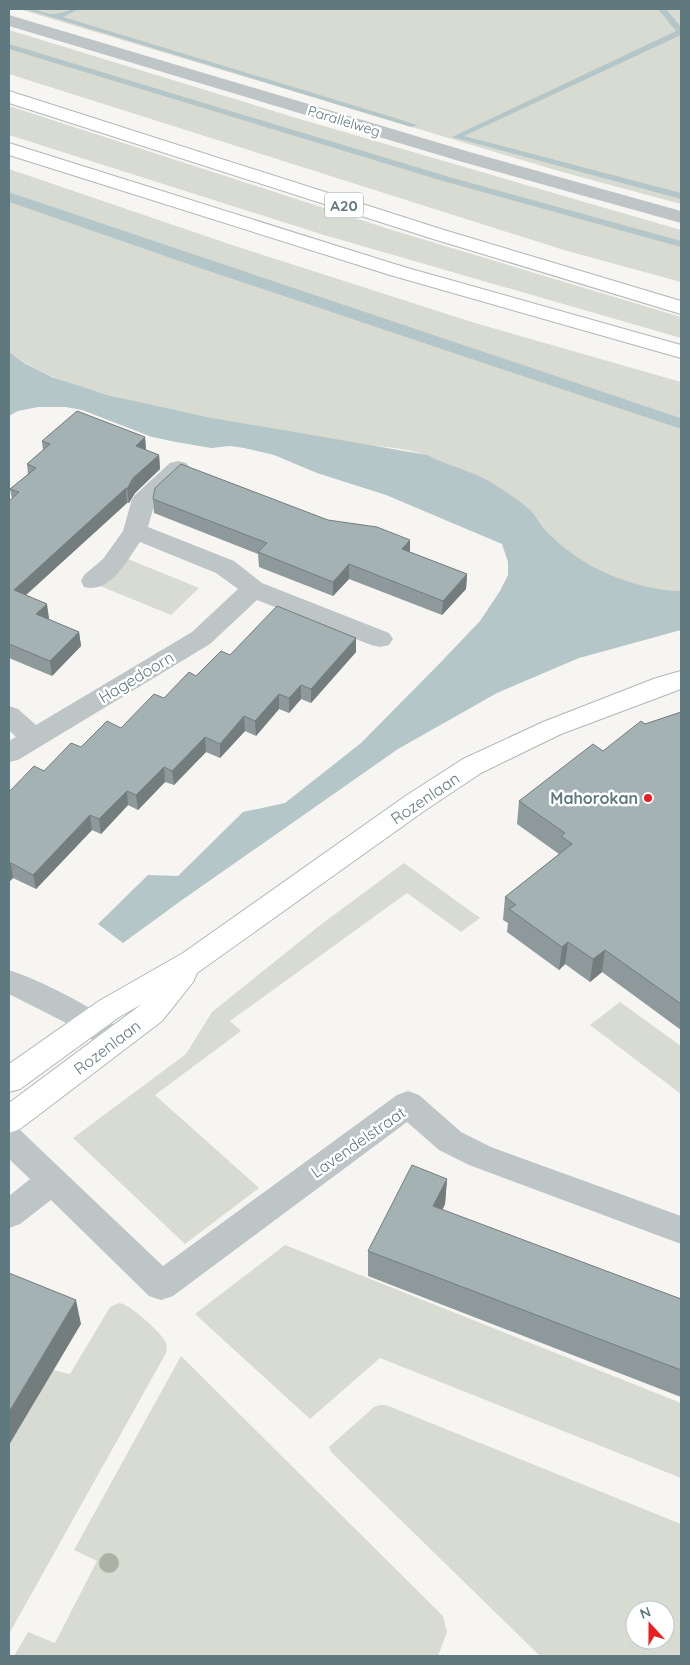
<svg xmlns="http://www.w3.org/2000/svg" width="690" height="1665" font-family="Quicksand,sans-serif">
	<rect width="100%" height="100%" fill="#f6f5f2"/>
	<g fill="#d7dbd1" fill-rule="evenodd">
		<polygon points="19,9 681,9 681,204 562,172"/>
		<polygon points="9,30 303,120 681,230 681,282 564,250 9,74"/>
		<polygon points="9,106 392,230 681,317 681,338 324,235 9,135"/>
		<polygon points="9,169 235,246 475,323 681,382 681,418 9,192"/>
		<path d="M9,202L205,270L681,429V591C634,589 582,570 549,535C542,527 538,517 530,511C500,484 464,471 428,456C403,446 372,447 346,442C285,431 224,421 164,408C109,396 55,385 9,352Z"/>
		<polygon points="128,559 199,588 171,615 100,586"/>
		<polygon points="404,863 480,918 461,932 407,893 230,1021 241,1031 155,1095 259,1188 185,1244 73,1138 186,1054 212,1012 319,926"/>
		<polygon points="620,1002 681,1046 681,1094 590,1025"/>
		<polygon points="285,1245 681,1403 681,1478 380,1358 310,1419 195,1314"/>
		<path d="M119,1303C130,1304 159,1331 165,1341C167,1345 167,1348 166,1353L9,1634V1445L53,1370L70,1374L110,1307Z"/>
		<polygon points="181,1356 443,1616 447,1632 438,1656 14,1656 28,1632 55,1643 97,1561 74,1550"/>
		<path d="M380,1405H386L681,1524V1656H540L331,1452L329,1447L374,1407ZM635,1610H665V1640H635Z"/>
	</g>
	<g fill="#b4c6c7">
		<polygon points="9,192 681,418 681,429 205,270 9,202"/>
		<path d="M9,352L26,364L52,377L107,395L207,417L427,455C448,466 473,471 494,484C506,492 520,501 531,511C538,518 542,528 550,535C584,569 633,589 681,591V630L579,658L497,693L398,749L182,900L123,943L98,924L148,875L178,876L243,812L285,803L361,743L439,664L480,621L500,591L508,575V562L502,544L386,495L317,473L274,455L244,448L230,446L211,448L176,442L152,437L82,410L66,407H38L18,411L9,416Z"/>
	</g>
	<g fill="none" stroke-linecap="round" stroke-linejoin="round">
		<g fill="#b4c6c7" fill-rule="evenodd">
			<path d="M25,9C36,8 44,14 54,14C61,14 69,9 79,9L63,17L418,125L411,127Z"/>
			<polygon points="658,9 666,9 681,27 681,35 464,136 681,193 681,199 452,137 676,31"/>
			<polygon points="9,44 449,177 681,241 681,247 443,181 9,49"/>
		</g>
		<defs>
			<polygon id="secondary" points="681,671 681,689 561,734 481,773 424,811 197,973 193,982 162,1021 20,1129 9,1133 9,1103 142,1004 119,1017 20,1089 9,1092 9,1064 99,1001 183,953 404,797 463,759 543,722 656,678"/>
			<g id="highway">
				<polygon points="9,91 444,230 681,301 681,314 430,238 9,103"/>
				<polygon points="9,143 404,267 681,345 681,358 390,275 9,155"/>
			</g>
		</defs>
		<use href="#secondary" stroke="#aeb8ba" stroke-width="2"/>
		<use href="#highway" stroke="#afb6b8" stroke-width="2"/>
		<g fill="#bec5c7" fill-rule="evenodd">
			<polygon points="9,15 473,153 681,211 681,223 459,161 9,26"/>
			<path d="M178,461L186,463L190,468L155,502L148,527L234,561L262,583L389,633L393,639L389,645L380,647L371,645L257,600L210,644L18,760L9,762V741L16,737L9,730V706L18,709L36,725L192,632L238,589L216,573L140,542C127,560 111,594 84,587L81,581L84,575L103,559L123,531L132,499L136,494L170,463Z"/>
			<path d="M9,970C37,979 116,1016 129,1041L125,1049L114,1053L103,1049L80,1030L9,994Z"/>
			<polygon points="408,1091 419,1095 461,1132 491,1147 681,1216 681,1244 469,1165 439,1150 407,1122 173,1296 161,1300 149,1296 51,1200 20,1224 9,1228 9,1196 30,1179 9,1159 9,1126 20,1130 163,1266 397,1095"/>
		</g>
		<use href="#secondary" fill="#fff" fill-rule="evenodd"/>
		<use href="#highway" fill="#fff" fill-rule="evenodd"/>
	</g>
	<circle fill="#abb2a3" cx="109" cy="1563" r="10"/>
	<g fill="#8e999b">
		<polygon points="145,437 146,450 159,455 160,469 135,493 129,503 127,503 26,595 49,618 48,619 79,632 81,646 52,676 9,658 9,501 12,499 10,489 28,474 27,464 43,450 42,441"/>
		<polygon points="153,499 328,520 410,540 410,552 467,574 466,589 442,615 349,579 333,596 259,567 258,554 154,513"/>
		<polygon points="356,652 311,703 301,699 289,713 279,709 256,736 245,731 220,758 206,752 174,785 165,782 138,810 128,805 101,834 92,830 36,889 13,878 9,882 9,792 81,747 121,728 196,676 230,655"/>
		<polygon points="681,712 681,1030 602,972 590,982 565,964 559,970 507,932 508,923 503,920 505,897 559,854 517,824 519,801 603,751 645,724"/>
		<polygon points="447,1179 445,1204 442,1210 681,1299 681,1397 368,1276 368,1251"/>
	</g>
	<g fill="#747d7e">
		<polygon points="145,437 146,452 136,446"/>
		<polygon points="159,455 160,469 135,493 129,503 127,489 133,478"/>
		<polygon points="126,488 127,503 16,604 14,590"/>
		<polygon points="410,540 410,555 402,549"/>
		<polygon points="349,564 349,579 333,596 333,582"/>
		<polygon points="467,574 466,589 442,615 443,601"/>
		<polygon points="47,604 49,618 38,629 36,614"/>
		<polygon points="79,632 81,646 52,676 50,661"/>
		<polygon points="356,638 356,652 311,703 311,689"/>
		<polygon points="301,685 301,699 289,713 289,698"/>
		<polygon points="279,694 279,709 256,736 255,721"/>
		<polygon points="244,716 245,731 220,758 220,744"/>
		<polygon points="205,737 206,752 174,785 172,771"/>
		<polygon points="164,767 165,782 138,810 136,795"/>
		<polygon points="127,791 128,805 101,834 99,819"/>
		<polygon points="90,815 92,830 36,889 33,875"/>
		<polygon points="11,863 13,878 9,882 9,865"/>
		<polygon points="568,942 565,964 559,970 562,947"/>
		<polygon points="605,950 602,972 590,982 593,959"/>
		<polygon points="447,1179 445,1204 432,1232 433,1206"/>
		<polygon points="76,1300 81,1324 9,1445 9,1412"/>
	</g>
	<g fill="#a5b2b4" stroke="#747d7e">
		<polygon points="77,411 145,437 136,446 159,455 133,478 127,489 126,488 14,590 47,604 36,614 79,632 50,661 9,644 9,501 19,492 10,489 36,468 27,464 50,444 42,441"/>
		<polygon points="181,464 328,520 377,527 410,540 402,549 467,574 443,601 349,564 333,582 258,552 267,543 153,499 155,488"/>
		<polygon points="277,606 356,638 311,689 301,685 289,698 279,694 255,721 244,716 220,744 205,737 172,771 164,767 136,795 127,791 99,819 90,815 33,875 11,863 9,865 9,792 34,766 44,771 71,743 81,747 107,721 121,728 154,694 164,698 189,672 196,676 221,651 230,655"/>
		<polygon points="681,712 681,1004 605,950 593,959 568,942 562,947 509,909 516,905 505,897 572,844 561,836 565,833 519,801 593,744 603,751 641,721 645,724"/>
		<polygon points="412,1165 447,1179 433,1206 681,1299 681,1370 368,1251"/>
		<polygon points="9,1273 76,1300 9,1412"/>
	</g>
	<circle fill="#ea1e20" stroke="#fff" stroke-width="2" cx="648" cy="798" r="5"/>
	<g text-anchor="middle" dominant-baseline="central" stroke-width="5" stroke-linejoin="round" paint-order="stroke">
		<g font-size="14" fill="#5f797e" stroke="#fff">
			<text transform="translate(344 121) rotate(17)">Parallelweg</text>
		</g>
		<rect fill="#fff" stroke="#8fa1a5" stroke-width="1" x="325" y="192.5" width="38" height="25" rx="4"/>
		<g font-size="15" font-weight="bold" fill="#5f797e">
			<text x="344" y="205">A20</text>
		</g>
		<g font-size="16" fill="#5f797e" stroke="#fff">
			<text transform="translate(136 677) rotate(-31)">Hagedoorn</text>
			<text transform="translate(425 798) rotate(-34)">Rozenlaan</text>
			<text transform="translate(107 1047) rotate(-37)">Rozenlaan</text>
			<text transform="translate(358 1142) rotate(-35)">Lavendelstraat</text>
		</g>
		<g font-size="16" font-weight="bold" fill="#5f797e" stroke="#fff" text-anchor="end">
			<text x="638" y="798">Mahorokan</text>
		</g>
	</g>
	<rect width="690" height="1665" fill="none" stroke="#5f797e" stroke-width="20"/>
	<g transform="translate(650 1625) rotate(339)"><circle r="24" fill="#ffffff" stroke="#bfc9cb"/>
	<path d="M0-4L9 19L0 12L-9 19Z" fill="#ea1e20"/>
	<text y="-8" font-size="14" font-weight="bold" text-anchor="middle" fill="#5f797e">N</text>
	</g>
</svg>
